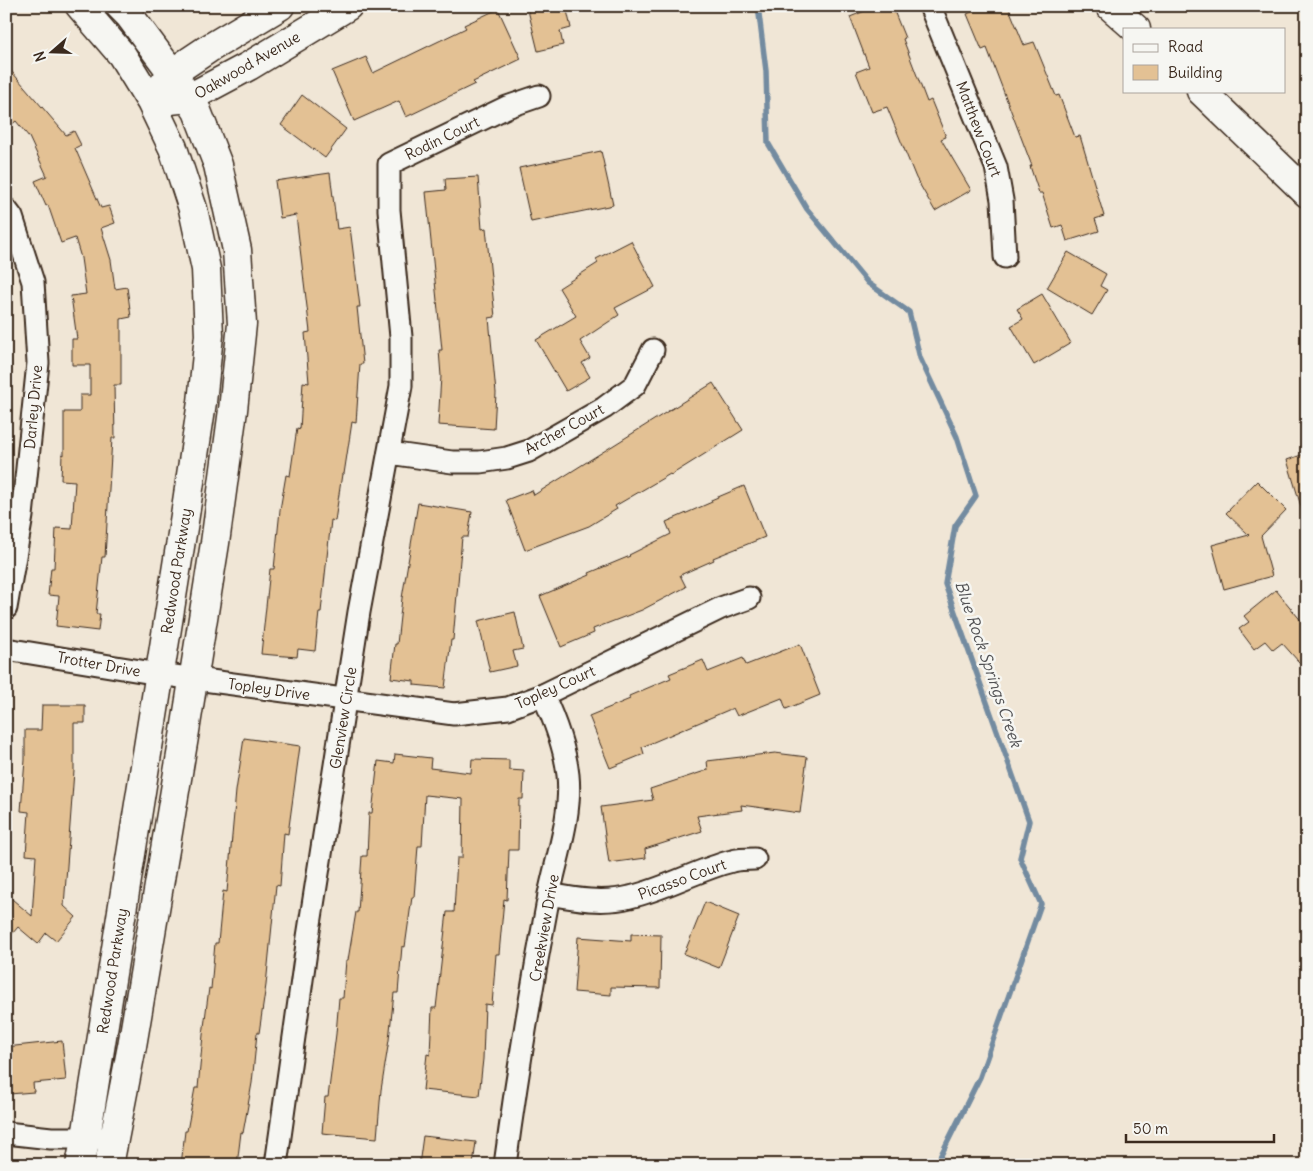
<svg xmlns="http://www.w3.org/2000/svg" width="1313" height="1171" font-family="Delius,sans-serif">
	<rect width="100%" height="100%" fill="#f0e6d6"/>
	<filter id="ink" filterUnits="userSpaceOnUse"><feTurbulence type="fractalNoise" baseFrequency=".02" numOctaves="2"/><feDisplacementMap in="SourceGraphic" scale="10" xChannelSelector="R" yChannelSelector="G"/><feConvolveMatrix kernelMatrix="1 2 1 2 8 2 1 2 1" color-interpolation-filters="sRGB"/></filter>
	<g filter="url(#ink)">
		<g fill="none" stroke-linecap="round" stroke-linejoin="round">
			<polyline stroke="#738ba0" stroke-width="5.5" points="758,6 766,71 768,143 807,209 868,283 909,312 920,358 957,437 976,496 955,526 945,584 1029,821 1020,858 1041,904 980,1077 936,1165"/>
		</g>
		<g fill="#e3c194" stroke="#3b2a1e">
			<polygon points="527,6 566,6 571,28 560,31 563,45 538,51"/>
			<polygon points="877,6 892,6 905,38 903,39 927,102 931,100 946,137 941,139 971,190 935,211 916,178 887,107 872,112 856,72 869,67 850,17"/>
			<polygon points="985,6 1008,6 1024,45 1034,42 1056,96 1059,95 1075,137 1080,136 1104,216 1095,219 1099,231 1067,241 1062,225 1053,228 1042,193 1039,193 1030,166 1032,166 987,48 982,50 967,14"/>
			<polygon points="498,9 521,59 473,82 475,84 406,117 399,101 354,121 332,71 366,57 373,73 466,28 464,25"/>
			<polygon points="6,65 66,135 74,131 81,145 75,148 101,208 109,206 115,223 101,228 111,260 115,289 127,287 131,317 121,319 121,385 114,385 115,438 112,438 105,557 102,557 96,614 100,614 98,631 56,626 59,596 48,595 51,568 54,568 56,528 72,529 75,481 61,480 62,454 64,455 64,412 80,412 80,395 90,395 90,365 72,365 72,339 77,339 71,296 86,294 81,258 75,238 61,243 48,205 46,206 35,181 47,176 29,137 16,121 6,129"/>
			<polygon points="302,95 346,129 325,158 281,125"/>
			<polygon points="601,151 613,205 531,222 519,168"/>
			<polygon points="330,173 337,229 350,227 360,307 357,307 363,364 360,364 356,423 352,422 344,474 342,474 335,521 331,520 321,612 319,612 315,651 298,649 297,657 261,654 270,569 274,569 280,510 286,475 290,476 297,428 300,429 303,382 309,383 305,333 310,332 296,215 280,218 275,181"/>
			<polygon points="478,177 482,229 486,228 495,317 489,318 496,393 494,429 438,425 441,376 439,350 442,350 426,192 446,190 445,179"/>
			<polygon points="631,241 655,287 615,308 619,315 580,341 590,358 582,363 590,377 566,391 536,340 576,316 559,288 598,263 596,259"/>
			<polygon points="1068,252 1106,274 1100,286 1107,290 1092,315 1047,288"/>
			<polygon points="1042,294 1071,343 1034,365 1011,326 1023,319 1017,309"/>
			<polygon points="713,383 743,430 671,475 670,474 615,506 617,509 589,526 525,550 506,500 532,490 534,495"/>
			<polygon points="1307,453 1307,512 1303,513 1287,460"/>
			<polygon points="1257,481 1286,510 1261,536 1272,576 1224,589 1212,545 1249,535 1226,513"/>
			<polygon points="744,486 765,537 713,558 714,560 680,575 686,587 642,610 593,629 594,633 561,647 540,596 590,575 589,573 630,556 629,555 671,534 666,522 712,502 711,500"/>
			<polygon points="418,503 472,512 468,537 462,537 453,640 451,640 445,688 414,685 414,681 391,678 395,644 397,644 402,598"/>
			<polygon points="1276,590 1307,628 1307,671 1282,643 1273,650 1265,641 1254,649 1239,629 1249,622 1244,616"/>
			<polygon points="515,612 523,649 513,651 517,666 490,672 478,621"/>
			<polygon points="800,644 820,695 786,709 782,698 737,716 733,708 642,747 644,754 610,768 589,716 630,699 629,696 671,678 669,674 703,660 708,672 743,658 746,665"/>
			<polygon points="42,705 85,705 85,723 74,723 74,771 64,906 76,917 56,941 46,933 38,944 18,927 6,941 6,894 32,916 36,856 26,855 29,812 21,811 25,760 25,730 41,730"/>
			<polygon points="244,738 300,746 288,834 284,833 280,886 276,885 266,985 259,1033 257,1033 252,1083 243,1133 241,1132 237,1165 181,1165 185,1131 187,1131 195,1088 198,1088 203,1035 209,988 211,989 215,943 218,943 223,891 227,892 236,791"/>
			<polygon points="775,753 807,757 800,813 741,805 742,810 697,816 702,831 645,849 646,858 609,863 601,807 653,800 650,789 708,770 707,761"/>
			<polygon points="395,754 431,758 430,768 471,773 472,759 509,760 509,770 524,771 523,799 519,799 518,850 509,850 507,900 504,899 499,954 496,954 492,1005 485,1004 483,1059 479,1096 423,1090 427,1054 430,1055 432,1008 436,1008 447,912 454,912 457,858 462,858 463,799 425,795 422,846 418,846 414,897 412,897 405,947 402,946 398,993 394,993 389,1040 381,1090 377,1138 322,1133 325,1097 328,1097 336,1034 339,998 343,998 346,960 348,960 356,912 358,912 362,856 367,856 369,813 372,813 378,761 394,763"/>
			<polygon points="705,902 739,916 719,968 684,954"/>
			<polygon points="631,934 661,935 660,988 611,987 611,995 574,992 578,937 631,941"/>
			<polygon points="62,1041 66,1080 33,1083 34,1092 9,1094 6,1047"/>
			<polygon points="423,1136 476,1142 473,1165 451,1163 451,1165 419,1165"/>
		</g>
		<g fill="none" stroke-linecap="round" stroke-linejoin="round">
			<defs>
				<g id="minor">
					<polyline points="930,6 996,167 1002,200 1005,257"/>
					<polyline points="6,209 12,217 33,282 38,363 22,516 6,608"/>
					<polyline points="389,453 452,462 480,462 507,458 529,451 604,408 635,385 653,350"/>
					<polyline points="6,649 159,674 454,714 508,708 543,695 721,608 749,598"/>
					<path d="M549,894C576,899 603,904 630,897C665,889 697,870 732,861C739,859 747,859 755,859"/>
					<polyline points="6,1133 51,1138 115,1138"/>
					<polyline points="276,1165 308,937 359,612 401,386 401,337 389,210 389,164 507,107 539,96"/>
					<path d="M505,1165C517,1075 532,984 549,895C557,856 572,815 568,775C565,747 555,721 543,695"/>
				</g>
				<g id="secondary">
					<polyline points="80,6 122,55 151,102 173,148 193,209 206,269 209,335 202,402 185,515 86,1137 80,1165"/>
					<polyline points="1110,6 1136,29"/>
					<polyline points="161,88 172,73 208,49 280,6"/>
					<polyline points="1201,91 1307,193"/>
					<polyline points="170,100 189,98 249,66 348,6"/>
					<polyline points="109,1165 132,1046 185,731 215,543 233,410 242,324 237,250 218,165 197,111 172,73 129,15 120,6"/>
				</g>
			</defs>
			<use href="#minor" stroke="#3b2a1e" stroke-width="25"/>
			<use href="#secondary" stroke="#3b2a1e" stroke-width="31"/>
			<use href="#minor" stroke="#f6f6f2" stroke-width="21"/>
			<use href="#secondary" stroke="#f6f6f2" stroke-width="28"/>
		</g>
	</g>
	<g text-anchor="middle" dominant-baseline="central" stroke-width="5" stroke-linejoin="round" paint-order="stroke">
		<g font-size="15" fill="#3b2a1e" stroke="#f6f6f2">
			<text transform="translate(247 65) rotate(-30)">Oakwood Avenue</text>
			<text transform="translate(979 129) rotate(69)">Matthew Court</text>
			<text transform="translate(442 138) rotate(-26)">Rodin Court</text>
			<text transform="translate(33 407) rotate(-85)">Darley Drive</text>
			<text transform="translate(564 429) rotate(-29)">Archer Court</text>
			<text transform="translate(176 571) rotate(-81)">Redwood Parkway</text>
			<text transform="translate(99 664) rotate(10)">Trotter Drive</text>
			<text transform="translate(555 687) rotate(-24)">Topley Court</text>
			<text transform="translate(269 689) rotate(8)">Topley Drive</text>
			<text transform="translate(343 718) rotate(-81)">Glenview Circle</text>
			<text transform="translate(682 879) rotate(-20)">Picasso Court</text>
			<text transform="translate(544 928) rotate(-80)">Creekview Drive</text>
			<text transform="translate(112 971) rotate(-81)">Redwood Parkway</text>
		</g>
		<g font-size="16" font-style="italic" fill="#525254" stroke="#f6f6f2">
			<text transform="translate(989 664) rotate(71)">Blue Rock Springs Creek</text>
		</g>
	</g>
	<rect width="1313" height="1171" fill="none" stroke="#f6f6f2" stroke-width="25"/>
	<rect x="12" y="12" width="1288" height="1146" fill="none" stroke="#3b2a1e" stroke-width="2" filter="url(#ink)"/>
	<rect x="1123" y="28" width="162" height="65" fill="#f6f6f2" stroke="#aba49d"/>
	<rect x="1133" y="44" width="25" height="8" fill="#f6f6f2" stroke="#aba49d"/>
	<text x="1168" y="52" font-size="15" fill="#3b2a1e">Road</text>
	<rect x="1133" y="65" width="25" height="15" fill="#e3c194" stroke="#aba49d"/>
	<text x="1168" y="78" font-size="15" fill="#3b2a1e">Building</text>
	<g transform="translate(52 52) rotate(250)" stroke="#f6f6f2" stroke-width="4" paint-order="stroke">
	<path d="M0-4L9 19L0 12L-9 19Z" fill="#3b2a1e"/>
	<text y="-8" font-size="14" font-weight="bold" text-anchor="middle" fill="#3b2a1e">N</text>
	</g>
	<path d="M1126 1134v8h148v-8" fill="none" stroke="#3b2a1e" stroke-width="2.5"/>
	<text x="1133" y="1134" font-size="15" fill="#3b2a1e" stroke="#f6f6f2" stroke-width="4" paint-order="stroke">50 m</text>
</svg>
